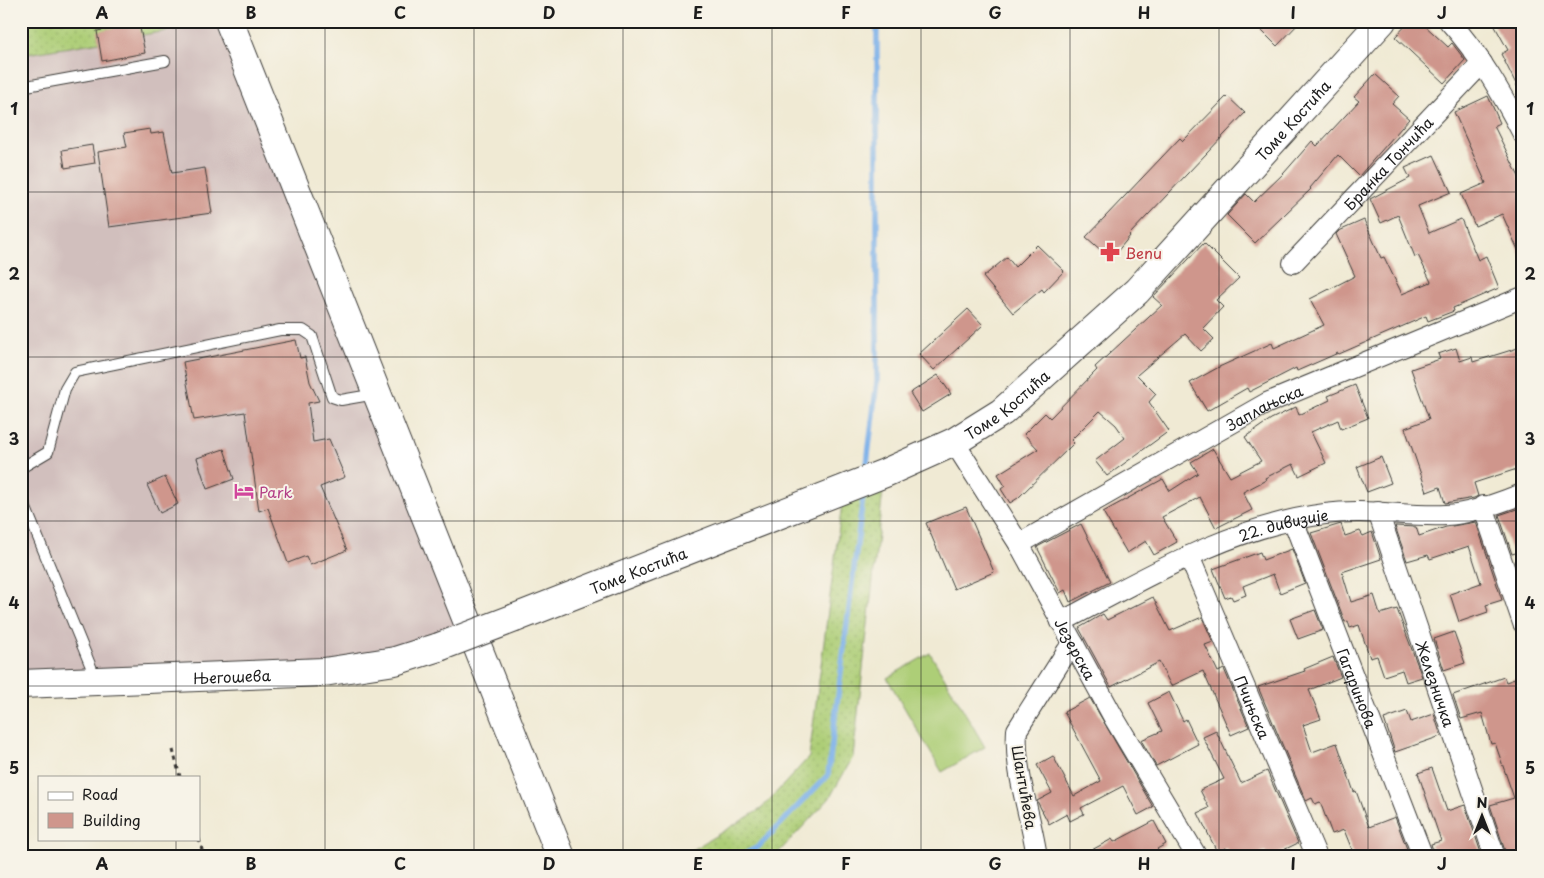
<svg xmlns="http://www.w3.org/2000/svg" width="1544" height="878" font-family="'Playpen Sans',sans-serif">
	<defs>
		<pattern id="grass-dots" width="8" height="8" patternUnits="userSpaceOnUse" patternTransform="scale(1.25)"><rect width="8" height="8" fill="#adce77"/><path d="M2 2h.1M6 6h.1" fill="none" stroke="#94b066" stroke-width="1.8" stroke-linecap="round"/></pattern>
	</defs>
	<rect width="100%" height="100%" fill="#f7f3e8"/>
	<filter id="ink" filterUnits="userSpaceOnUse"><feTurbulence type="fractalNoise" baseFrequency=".02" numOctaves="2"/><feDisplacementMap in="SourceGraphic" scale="10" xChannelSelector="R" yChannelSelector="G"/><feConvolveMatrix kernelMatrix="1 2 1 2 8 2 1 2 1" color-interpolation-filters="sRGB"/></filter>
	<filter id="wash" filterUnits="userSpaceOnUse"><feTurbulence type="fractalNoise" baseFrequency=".0096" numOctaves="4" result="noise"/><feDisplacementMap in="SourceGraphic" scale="20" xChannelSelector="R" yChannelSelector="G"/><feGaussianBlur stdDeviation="1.12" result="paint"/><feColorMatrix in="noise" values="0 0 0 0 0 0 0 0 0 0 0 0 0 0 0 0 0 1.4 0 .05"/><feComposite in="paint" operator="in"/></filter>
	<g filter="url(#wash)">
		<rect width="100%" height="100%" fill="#f0ead4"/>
		<polygon fill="#d1bfbd" points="227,21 474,634 395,661 21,684 21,55"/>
		<g fill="url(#grass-dots)" stroke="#64754a">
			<polygon points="21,21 227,21 21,55"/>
			<polygon points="885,473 853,757 829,799 774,857 680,857 761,809 809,757 844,488"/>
		</g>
		<polygon fill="#adce77" stroke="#64754a" points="930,653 985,747 942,772 887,678"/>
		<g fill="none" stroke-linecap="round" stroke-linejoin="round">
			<g stroke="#7bb0e9" stroke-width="5.5">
				<polyline points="866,472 877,381 877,21"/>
				<polyline points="739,857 758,847 828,775 864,489"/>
			</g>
		</g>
		<g id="blocks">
			<g fill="#cf968c">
				<polygon points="1252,21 1301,21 1277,46"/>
				<polygon points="1410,21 1420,21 1448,47 1452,43 1465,60 1444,83 1395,37"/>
				<polygon points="1492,21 1523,21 1523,98 1501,54 1508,50"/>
				<polygon points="139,23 145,53 102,61 97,31"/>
				<polygon points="1375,74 1399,96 1392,104 1409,119 1359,176 1338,155 1310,188 1311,189 1255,243 1227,215 1246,194 1254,202 1284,173 1312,141 1317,146 1359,101 1354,97"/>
				<polygon points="1227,96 1245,113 1129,235 1130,236 1111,259 1086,237 1180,138 1183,141"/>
				<polygon points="1488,96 1500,123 1494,126 1523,185 1523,261 1502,214 1475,226 1461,194 1486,183 1454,112"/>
				<polygon points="150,129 151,134 164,132 172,173 205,168 212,213 109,227 98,152 127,147 124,133"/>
				<polygon points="92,145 95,163 65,168 62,150"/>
				<polygon points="1434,155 1451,192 1418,206 1429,233 1461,219 1478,260 1486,256 1499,288 1453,308 1454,311 1428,321 1426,316 1339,354 1338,353 1297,371 1296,368 1249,392 1247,388 1207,411 1190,383 1219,367 1272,343 1274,348 1324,325 1310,299 1355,276 1336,234 1339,231 1364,220 1381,258 1384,257 1402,294 1431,282 1418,255 1415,257 1398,215 1381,223 1370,199 1410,178 1405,168"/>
				<polygon points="1204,243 1239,278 1216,300 1223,307 1203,328 1214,339 1201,351 1185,334 1137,375 1156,394 1149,402 1169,431 1107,476 1095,461 1125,438 1116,425 1100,411 1071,440 1074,443 1018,498 1010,503 1001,489 1005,486 998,474 1038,449 1024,434 1045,413 1050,418 1097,370 1095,367 1162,305 1153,297"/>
				<polygon points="1037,245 1064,271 1044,292 1042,289 1013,313 983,277 1007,257 1015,267"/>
				<polygon points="968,309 983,325 934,370 919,354"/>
				<polygon points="296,340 300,358 305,357 310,382 319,401 308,403 313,442 329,439 345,477 320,487 347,550 310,565 306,556 288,563 268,508 259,511 245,412 194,420 183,362"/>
				<polygon points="1456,348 1460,361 1472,357 1473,362 1518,348 1523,362 1523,467 1474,483 1478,496 1474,498 1445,503 1440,487 1427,492 1405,428 1429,419 1411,369 1440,359 1438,354"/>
				<polygon points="938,375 951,394 922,412 910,393"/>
				<polygon points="1355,385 1368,418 1341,429 1338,420 1311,432 1326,463 1299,476 1293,464 1265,478 1266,480 1243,492 1252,510 1216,528 1200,497 1162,517 1177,542 1154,555 1146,541 1127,553 1103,512 1163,479 1170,491 1198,473 1191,462 1213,449 1230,477 1261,461 1245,437 1271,419 1296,407 1299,415 1330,400 1328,396"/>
				<polygon points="224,449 234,479 207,489 197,458"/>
				<polygon points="1381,457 1391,483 1367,492 1357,467"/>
				<polygon points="165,477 178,504 160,513 147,485"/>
				<polygon points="966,507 994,572 954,589 926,523"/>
				<polygon points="1523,507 1523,551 1512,554 1499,515"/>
				<polygon points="1476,522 1502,600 1486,605 1488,612 1459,622 1450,594 1481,583 1469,546 1430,559 1428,555 1407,561 1395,526 1416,527 1419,536 1446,527"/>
				<polygon points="1081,524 1110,582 1070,602 1065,590 1060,593 1037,547"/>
				<polygon points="1341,524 1345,536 1360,531 1363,536 1372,532 1381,559 1342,572 1351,602 1374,595 1380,614 1397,609 1422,677 1406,682 1402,670 1384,676 1377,656 1370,658 1359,625 1350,628 1348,621 1345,622 1311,533"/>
				<polygon points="1292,549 1305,583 1280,593 1273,574 1243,586 1246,595 1233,600 1231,596 1225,598 1213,569 1260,552 1263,560"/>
				<polygon points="1153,597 1170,631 1202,617 1213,642 1205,645 1218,672 1224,669 1249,727 1231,735 1203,671 1171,686 1159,662 1111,687 1079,628 1103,614 1107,620"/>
				<polygon points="1315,610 1323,630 1298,639 1290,619"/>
				<polygon points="1454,632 1465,663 1444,670 1434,639"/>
				<polygon points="1333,657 1341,677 1309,690 1321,719 1303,725 1312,752 1337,743 1354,792 1356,791 1369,827 1395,817 1407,849 1399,852 1401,857 1355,857 1344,830 1332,834 1320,802 1315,804 1312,798 1306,801 1258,687 1305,671 1304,669"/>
				<polygon points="1523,676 1523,857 1507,857 1490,805 1514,798 1495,743 1491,744 1482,713 1461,719 1453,695 1504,677 1506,682"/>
				<polygon points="1169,692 1183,721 1186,719 1198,744 1156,766 1141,740 1162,731 1148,703"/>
				<polygon points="1090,698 1153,807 1138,815 1123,786 1081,808 1084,814 1070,821 1067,814 1049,824 1037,801 1052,793 1037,765 1053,756 1074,796 1101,781 1064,712"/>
				<polygon points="1407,711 1411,722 1434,714 1441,736 1395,752 1384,719"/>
				<polygon points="1216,731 1241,783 1267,771 1298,843 1269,857 1265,851 1253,857 1230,857 1226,848 1217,852 1198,813 1209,808 1200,790 1224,779 1203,737"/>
				<polygon points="1432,768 1447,811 1465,805 1482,856 1435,857 1431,844 1441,841 1418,773"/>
				<polygon points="1154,821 1166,844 1157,849 1162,857 1079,857 1112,839 1114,842"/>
			</g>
		</g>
	</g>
	<g filter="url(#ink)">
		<use href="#blocks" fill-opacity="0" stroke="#3c3b38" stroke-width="1"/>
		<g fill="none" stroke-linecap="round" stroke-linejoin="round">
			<defs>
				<g id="lane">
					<polyline points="21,87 165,61"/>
					<polyline points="21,468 48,452 65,389 75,372 280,330 303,330 312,336 332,397 341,400 376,394"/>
					<polyline points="21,496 96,679"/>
				</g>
				<g id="street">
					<path d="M1449,21C1480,55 1502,94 1523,134"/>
					<path id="s1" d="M1293,263L1482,63"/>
					<path id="s2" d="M954,442L1019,544L1114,718L1197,857"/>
					<polyline points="1483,506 1523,623"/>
					<path id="s3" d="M1378,512L1495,857"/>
					<path id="s4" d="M1293,520L1423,857"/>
					<path id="s5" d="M1019,544L1267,403L1523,297"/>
					<path id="s6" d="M1189,556L1317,857"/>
					<path id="s7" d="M1061,622C1145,578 1230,526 1325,514C1366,508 1406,517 1446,515C1472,514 1499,502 1523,494"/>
					<path d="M1037,857C1031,815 1014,772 1017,730L1067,651L1074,644"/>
				</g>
				<g id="secondary">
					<polyline points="229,21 561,857"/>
					<path id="s8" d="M515,618L885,473L954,442L1002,412L1137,291L1382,21"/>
					<path id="s9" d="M21,684L324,672L395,661L439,647"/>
				</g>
			</defs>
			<use href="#lane" stroke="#3c3b38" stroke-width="12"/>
			<use href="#street" stroke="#3c3b38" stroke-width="22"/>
			<use href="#secondary" stroke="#3c3b38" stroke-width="30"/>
			<g stroke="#3c3b38" stroke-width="3" stroke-dasharray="4 4" stroke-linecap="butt">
				<polyline points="173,750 180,777"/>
				<polyline points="199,839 204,857"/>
			</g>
			<use href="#lane" stroke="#fff" stroke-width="10"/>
			<use href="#street" stroke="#fff" stroke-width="20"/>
			<use href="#secondary" stroke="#fff" stroke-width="28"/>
			<defs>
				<polyline id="secondary-bridge" points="439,647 515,618"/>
			</defs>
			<use href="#secondary-bridge" stroke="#3c3b38" stroke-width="30" stroke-linecap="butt"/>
			<use href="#secondary-bridge" stroke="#fff" stroke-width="28"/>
		</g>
	</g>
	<path fill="none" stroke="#1c1c1c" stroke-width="1" stroke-opacity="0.55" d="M176,21V777M325,21V857M474,21V857M623,21V857M772,21V857M921,21V857M1070,21V857M1219,21V857M1368,21V857M21,192H1523M21,357H1523M21,521H1523M21,686H1523M176,839V857"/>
	<defs>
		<symbol id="pharmacy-bare" viewBox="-9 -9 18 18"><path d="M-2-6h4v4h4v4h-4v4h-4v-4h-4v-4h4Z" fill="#e0444e" stroke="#f7f3e8" stroke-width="2.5" paint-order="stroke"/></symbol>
		<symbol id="hotel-bare" viewBox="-9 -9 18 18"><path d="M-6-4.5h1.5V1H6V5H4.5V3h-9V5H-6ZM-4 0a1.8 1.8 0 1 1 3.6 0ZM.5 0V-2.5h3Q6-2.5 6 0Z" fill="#d1479c" stroke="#f7f3e8" stroke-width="2.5" paint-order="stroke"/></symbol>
	</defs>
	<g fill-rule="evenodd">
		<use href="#pharmacy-bare" x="1096" y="238" width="28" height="28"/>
		<use href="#hotel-bare" x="230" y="477" width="28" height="28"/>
	</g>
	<g text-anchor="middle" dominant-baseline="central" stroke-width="4" stroke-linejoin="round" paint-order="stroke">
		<g font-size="15" fill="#1c1c1c" stroke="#f7f3e8">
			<text stroke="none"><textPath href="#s8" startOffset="942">Томе Костића</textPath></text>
			<text stroke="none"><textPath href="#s1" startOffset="138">Бранка Тончића</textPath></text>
			<text stroke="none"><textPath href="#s8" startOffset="538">Томе Костића</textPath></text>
			<text stroke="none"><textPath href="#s5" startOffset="281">Заплањска</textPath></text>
			<text stroke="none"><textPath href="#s7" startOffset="244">22. дивизије</textPath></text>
			<text stroke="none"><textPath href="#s8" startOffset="132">Томе Костића</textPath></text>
			<text stroke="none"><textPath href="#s2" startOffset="240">Језерска</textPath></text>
			<text stroke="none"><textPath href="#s9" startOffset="211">Његошева</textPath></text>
			<text stroke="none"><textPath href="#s3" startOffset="181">Железничка</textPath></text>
			<text stroke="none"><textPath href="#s4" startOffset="180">Гагаринова</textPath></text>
			<text stroke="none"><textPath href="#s6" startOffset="164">Пчињска</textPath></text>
			<text transform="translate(1025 787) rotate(80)">Шантићева</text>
		</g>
		<g font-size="15" fill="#be3a42" stroke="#f7f3e8" text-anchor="start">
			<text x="1125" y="252">Benu</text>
		</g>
		<g font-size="15" fill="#b23c85" stroke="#f7f3e8" text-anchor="start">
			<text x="259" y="491">Park</text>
		</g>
	</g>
	<rect width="1544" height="878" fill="none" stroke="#f7f3e8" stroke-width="55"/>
	<rect x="38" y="776" width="162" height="65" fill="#f7f3e8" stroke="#9f9d96"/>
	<rect x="48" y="792" width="25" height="8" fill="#ffffff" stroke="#9f9d96"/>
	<text x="82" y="800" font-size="15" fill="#1c1c1c">Road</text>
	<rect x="48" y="813" width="25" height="15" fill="#cf968c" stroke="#9f9d96"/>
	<text x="82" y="826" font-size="15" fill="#1c1c1c">Building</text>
	<g transform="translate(1482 816)" stroke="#f7f3e8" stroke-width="4" paint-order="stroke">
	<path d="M0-4L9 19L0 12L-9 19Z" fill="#1c1c1c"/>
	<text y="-8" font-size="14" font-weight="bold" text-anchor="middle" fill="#1c1c1c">N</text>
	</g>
	<rect x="28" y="28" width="1488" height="822" fill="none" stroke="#1c1c1c" stroke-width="2"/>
	<g font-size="16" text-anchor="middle" font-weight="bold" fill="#1c1c1c">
		<text x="102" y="19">A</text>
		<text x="251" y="19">B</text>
		<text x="400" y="19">C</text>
		<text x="549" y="19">D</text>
		<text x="698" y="19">E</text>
		<text x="846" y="19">F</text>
		<text x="995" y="19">G</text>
		<text x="1144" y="19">H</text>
		<text x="1293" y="19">I</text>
		<text x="1442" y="19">J</text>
		<text x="14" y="115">1</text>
		<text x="1530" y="115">1</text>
		<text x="14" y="280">2</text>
		<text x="1530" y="280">2</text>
		<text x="14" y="445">3</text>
		<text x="1530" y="445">3</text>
		<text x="14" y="609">4</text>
		<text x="1530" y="609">4</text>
		<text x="14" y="774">5</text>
		<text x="1530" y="774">5</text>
		<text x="102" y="870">A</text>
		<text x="251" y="870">B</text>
		<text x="400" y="870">C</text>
		<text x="549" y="870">D</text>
		<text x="698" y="870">E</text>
		<text x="846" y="870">F</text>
		<text x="995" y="870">G</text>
		<text x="1144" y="870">H</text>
		<text x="1293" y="870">I</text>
		<text x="1442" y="870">J</text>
	</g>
</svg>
